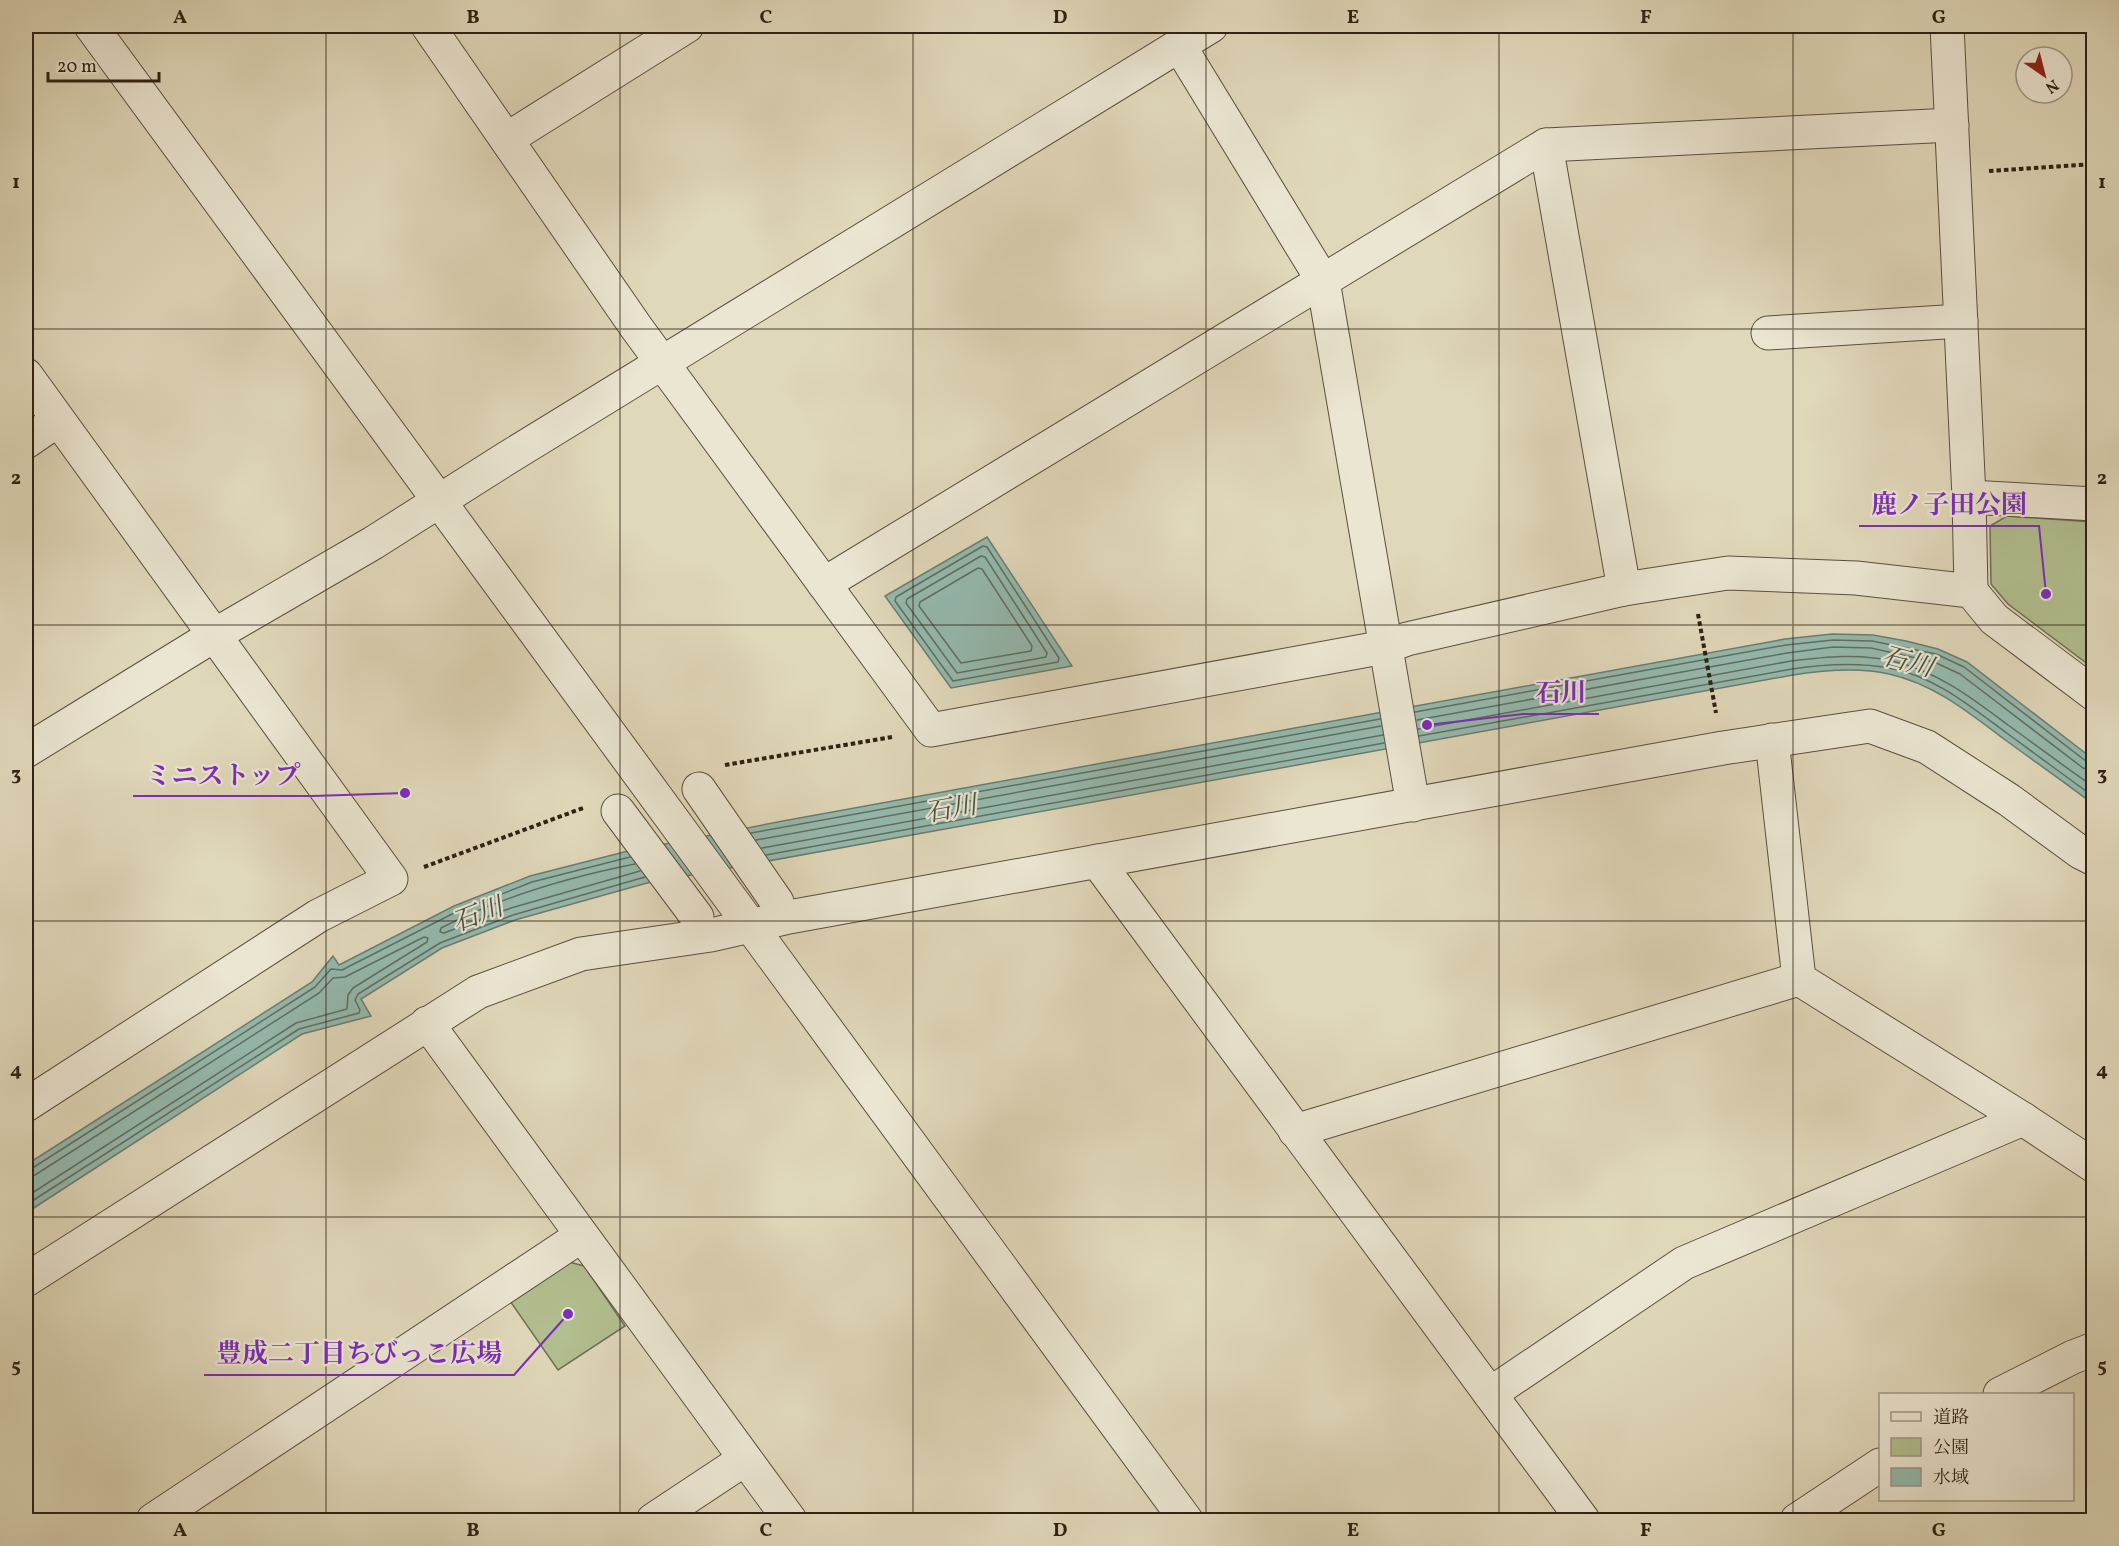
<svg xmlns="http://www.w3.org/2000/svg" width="2119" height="1546" font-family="Vollkorn,'Noto Serif JP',serif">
	<rect width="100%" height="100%" fill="#e0d8ba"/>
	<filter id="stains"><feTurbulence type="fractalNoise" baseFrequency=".00333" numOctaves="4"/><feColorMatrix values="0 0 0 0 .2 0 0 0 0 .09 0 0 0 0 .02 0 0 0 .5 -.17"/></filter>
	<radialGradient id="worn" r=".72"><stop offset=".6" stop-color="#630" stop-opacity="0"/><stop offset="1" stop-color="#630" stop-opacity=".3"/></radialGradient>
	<g fill="#b2bf90" stroke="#707052" stroke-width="1.5">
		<polygon points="2007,516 2093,522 2093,668 2008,604 1991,584 1990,526"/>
		<polygon points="569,1262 584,1266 625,1326 558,1370 510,1301"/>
	</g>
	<g fill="#94baaf" stroke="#6b7d71" stroke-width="1.5">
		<polygon points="987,537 1072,666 951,688 885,596"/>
		<path d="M1832,634L1873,635L1906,641L1938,649L1967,662L2093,759V804C2064,782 2034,761 2004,739C1968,712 1934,684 1889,674C1858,667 1825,670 1793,675L647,883L515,920L442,948L361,999L371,1016L302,1034L26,1213V1165L312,982L333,956L339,965L454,906L530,876L624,852L783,821L1785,639Z"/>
	</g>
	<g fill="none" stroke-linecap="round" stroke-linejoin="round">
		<g stroke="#616e62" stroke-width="1.5">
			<polygon points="983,546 987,547 1059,658 1058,662 953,681 895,601 896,597"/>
			<polygon points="981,556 985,557 1047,653 1046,657 957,673 906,603 907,599"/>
			<polygon points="978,568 982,569 1032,646 1031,651 961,663 919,606 920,602"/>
			<polyline points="1415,712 1786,645 1833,640 1872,641 1936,654 1964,667 2087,762 2094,763"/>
			<polyline points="1417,720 1787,653 1833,647 1871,648 1934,662 1960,674 2083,768 2094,771"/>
			<path d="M1418,729L1791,661C1825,657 1859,653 1892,661C1937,671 1972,698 2008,725C2037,746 2065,767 2094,787"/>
			<path d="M1419,736L1792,669C1825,664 1856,662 1889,668C1935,676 1971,707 2008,734C2037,755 2065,776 2094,797"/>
			<polyline points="751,833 1380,719"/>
			<polyline points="756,840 1381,726"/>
			<polyline points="762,848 1383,735"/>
			<polyline points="766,855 1384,743"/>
			<path d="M635,864C569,877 501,897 441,928L440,932L444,933L511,908L640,871"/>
			<polyline points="26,1170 31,1169 315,987 331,969 342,970 456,912 532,882 630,857"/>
			<polyline points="26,1177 35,1175 319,993 333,978 345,977 424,937 428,938 427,942 353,988 348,995 347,1009 296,1023 26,1197"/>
			<polyline points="26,1205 299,1029 359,1013 360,1010 355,1000 358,994 440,943 513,915 645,877"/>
		</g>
		<defs>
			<g id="minor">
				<polyline points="91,26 1186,1520"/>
				<polyline points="428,26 636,327 931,730 1385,647 1407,639 1624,589 1728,573 1856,578 1971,591 1994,619 2094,694"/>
				<polyline points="1947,26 1969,497 1971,591"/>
				<polyline points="1179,45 1323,281 1413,805"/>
				<polyline points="507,139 687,26"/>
				<polyline points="1546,145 1624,589"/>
				<polyline points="1768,333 1961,321"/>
				<polyline points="26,375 391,879 318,916 26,1105"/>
				<polyline points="26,442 58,420"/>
				<polyline points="1969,497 2094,504"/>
				<polyline points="824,584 1546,145 1952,125"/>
				<polyline points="1772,740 1799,979 2023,1119 2094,1166"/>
				<polyline points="26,751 213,636 373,543 507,458 1211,26"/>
				<polyline points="699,789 777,902"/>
				<polyline points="618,811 697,917"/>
				<polyline points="1097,861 1583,1520"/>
				<polyline points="427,1023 790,1520"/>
				<polyline points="1295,1131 1799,979"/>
				<polyline points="26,1280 478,992 581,954 711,935 789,917 1723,748 1870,726 1927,747 2009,800 2080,852 2094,859"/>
				<polyline points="1490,1394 1684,1263 2023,1119"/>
				<polyline points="2000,1394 2073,1357 2094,1349"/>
				<polyline points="153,1520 581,1236"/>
				<polyline points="653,1520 745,1459"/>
				<polyline points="1797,1520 1880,1465"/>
			</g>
		</defs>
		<use href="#minor" stroke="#5a4f3e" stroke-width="35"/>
		<g stroke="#2e2114" stroke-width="4" stroke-dasharray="4.5 3" stroke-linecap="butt">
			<polyline points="1989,171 2094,164"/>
			<polyline points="1698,614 1716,713"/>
			<polyline points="725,765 892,737"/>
			<polyline points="424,867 583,808"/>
		</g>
		<use href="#minor" stroke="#ebe6d2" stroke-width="33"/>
	</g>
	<path fill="none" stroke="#2e2114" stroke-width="1.5" stroke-opacity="0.55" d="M326,26V1520M620,26V1520M913,26V1520M1206,26V1520M1499,26V1520M1793,26V1520M26,329H2094M26,625H2094M26,921H2094M26,1217H2094"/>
	<g text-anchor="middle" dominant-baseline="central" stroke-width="4.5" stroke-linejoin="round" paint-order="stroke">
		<g font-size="26" font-style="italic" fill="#4d4f42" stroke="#ebe6d2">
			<text transform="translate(1907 663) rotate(15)">石川</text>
			<text transform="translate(951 810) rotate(-10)">石川</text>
			<text transform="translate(478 916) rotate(-21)">石川</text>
		</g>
	</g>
	<path fill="none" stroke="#7b2cbf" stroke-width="2" d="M2046 594L2039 526H1859M1427 725L1523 714H1599M405 793L313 796H133M568 1314L514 1375H204"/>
	<g fill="#7b2cbf" stroke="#ebe6d2" stroke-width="2">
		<circle cx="2046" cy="594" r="6"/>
		<circle cx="1427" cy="725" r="6"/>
		<circle cx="405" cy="793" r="6"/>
		<circle cx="568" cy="1314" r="6"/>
	</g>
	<g font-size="26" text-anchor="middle" font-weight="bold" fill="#7b2cbf" stroke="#ebe6d2" stroke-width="4.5" stroke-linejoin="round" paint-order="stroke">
		<text x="1949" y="513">鹿ノ子田公園</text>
		<text x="1561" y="701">石川</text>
		<text x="223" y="784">ミニストップ</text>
		<text x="359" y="1362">豊成二丁目ちびっこ広場</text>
	</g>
	<rect width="2119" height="1546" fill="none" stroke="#e0d8ba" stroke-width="66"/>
	<rect x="1879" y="1393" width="195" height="108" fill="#ebe6d2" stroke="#9f9786" stroke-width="1.5"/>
	<rect x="1891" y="1412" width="30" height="9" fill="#ebe6d2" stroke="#9f9786" stroke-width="1.5"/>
	<text x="1933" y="1423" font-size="18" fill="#2e2114">道路</text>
	<rect x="1891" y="1438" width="30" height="18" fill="#b2bf90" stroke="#9f9786" stroke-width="1.5"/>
	<text x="1933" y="1453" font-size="18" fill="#2e2114">公園</text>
	<rect x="1891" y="1468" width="30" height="18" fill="#94baaf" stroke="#9f9786" stroke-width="1.5"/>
	<text x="1933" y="1483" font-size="18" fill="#2e2114">水域</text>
	<g transform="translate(2044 75) rotate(145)"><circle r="28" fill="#ebe6d2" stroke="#9f9786" stroke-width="1.5"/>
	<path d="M0-4.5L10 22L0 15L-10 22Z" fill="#8f2418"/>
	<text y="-9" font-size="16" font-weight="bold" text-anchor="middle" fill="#2e2114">N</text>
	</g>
	<path d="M48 72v9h111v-9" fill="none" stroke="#2e2114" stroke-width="3"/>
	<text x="57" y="72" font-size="18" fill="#2e2114" stroke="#ebe6d2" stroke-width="4.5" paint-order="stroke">20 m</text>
	<rect x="33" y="33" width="2053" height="1480" fill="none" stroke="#2e2114" stroke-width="2"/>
	<g font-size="20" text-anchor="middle" font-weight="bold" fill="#2e2114">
		<text x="180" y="23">A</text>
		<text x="473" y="23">B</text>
		<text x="766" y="23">C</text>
		<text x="1060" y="23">D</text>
		<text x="1353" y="23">E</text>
		<text x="1646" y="23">F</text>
		<text x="1939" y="23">G</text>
		<text x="16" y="188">1</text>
		<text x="2102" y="188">1</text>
		<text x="16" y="484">2</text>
		<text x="2102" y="484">2</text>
		<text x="16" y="780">3</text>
		<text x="2102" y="780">3</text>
		<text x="16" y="1076">4</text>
		<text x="2102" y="1076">4</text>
		<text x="16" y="1372">5</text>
		<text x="2102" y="1372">5</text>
		<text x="180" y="1536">A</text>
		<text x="473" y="1536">B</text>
		<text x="766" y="1536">C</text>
		<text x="1060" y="1536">D</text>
		<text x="1353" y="1536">E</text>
		<text x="1646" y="1536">F</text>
		<text x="1939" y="1536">G</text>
	</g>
	<rect width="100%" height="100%" filter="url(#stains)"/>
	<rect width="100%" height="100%" fill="url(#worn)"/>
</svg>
